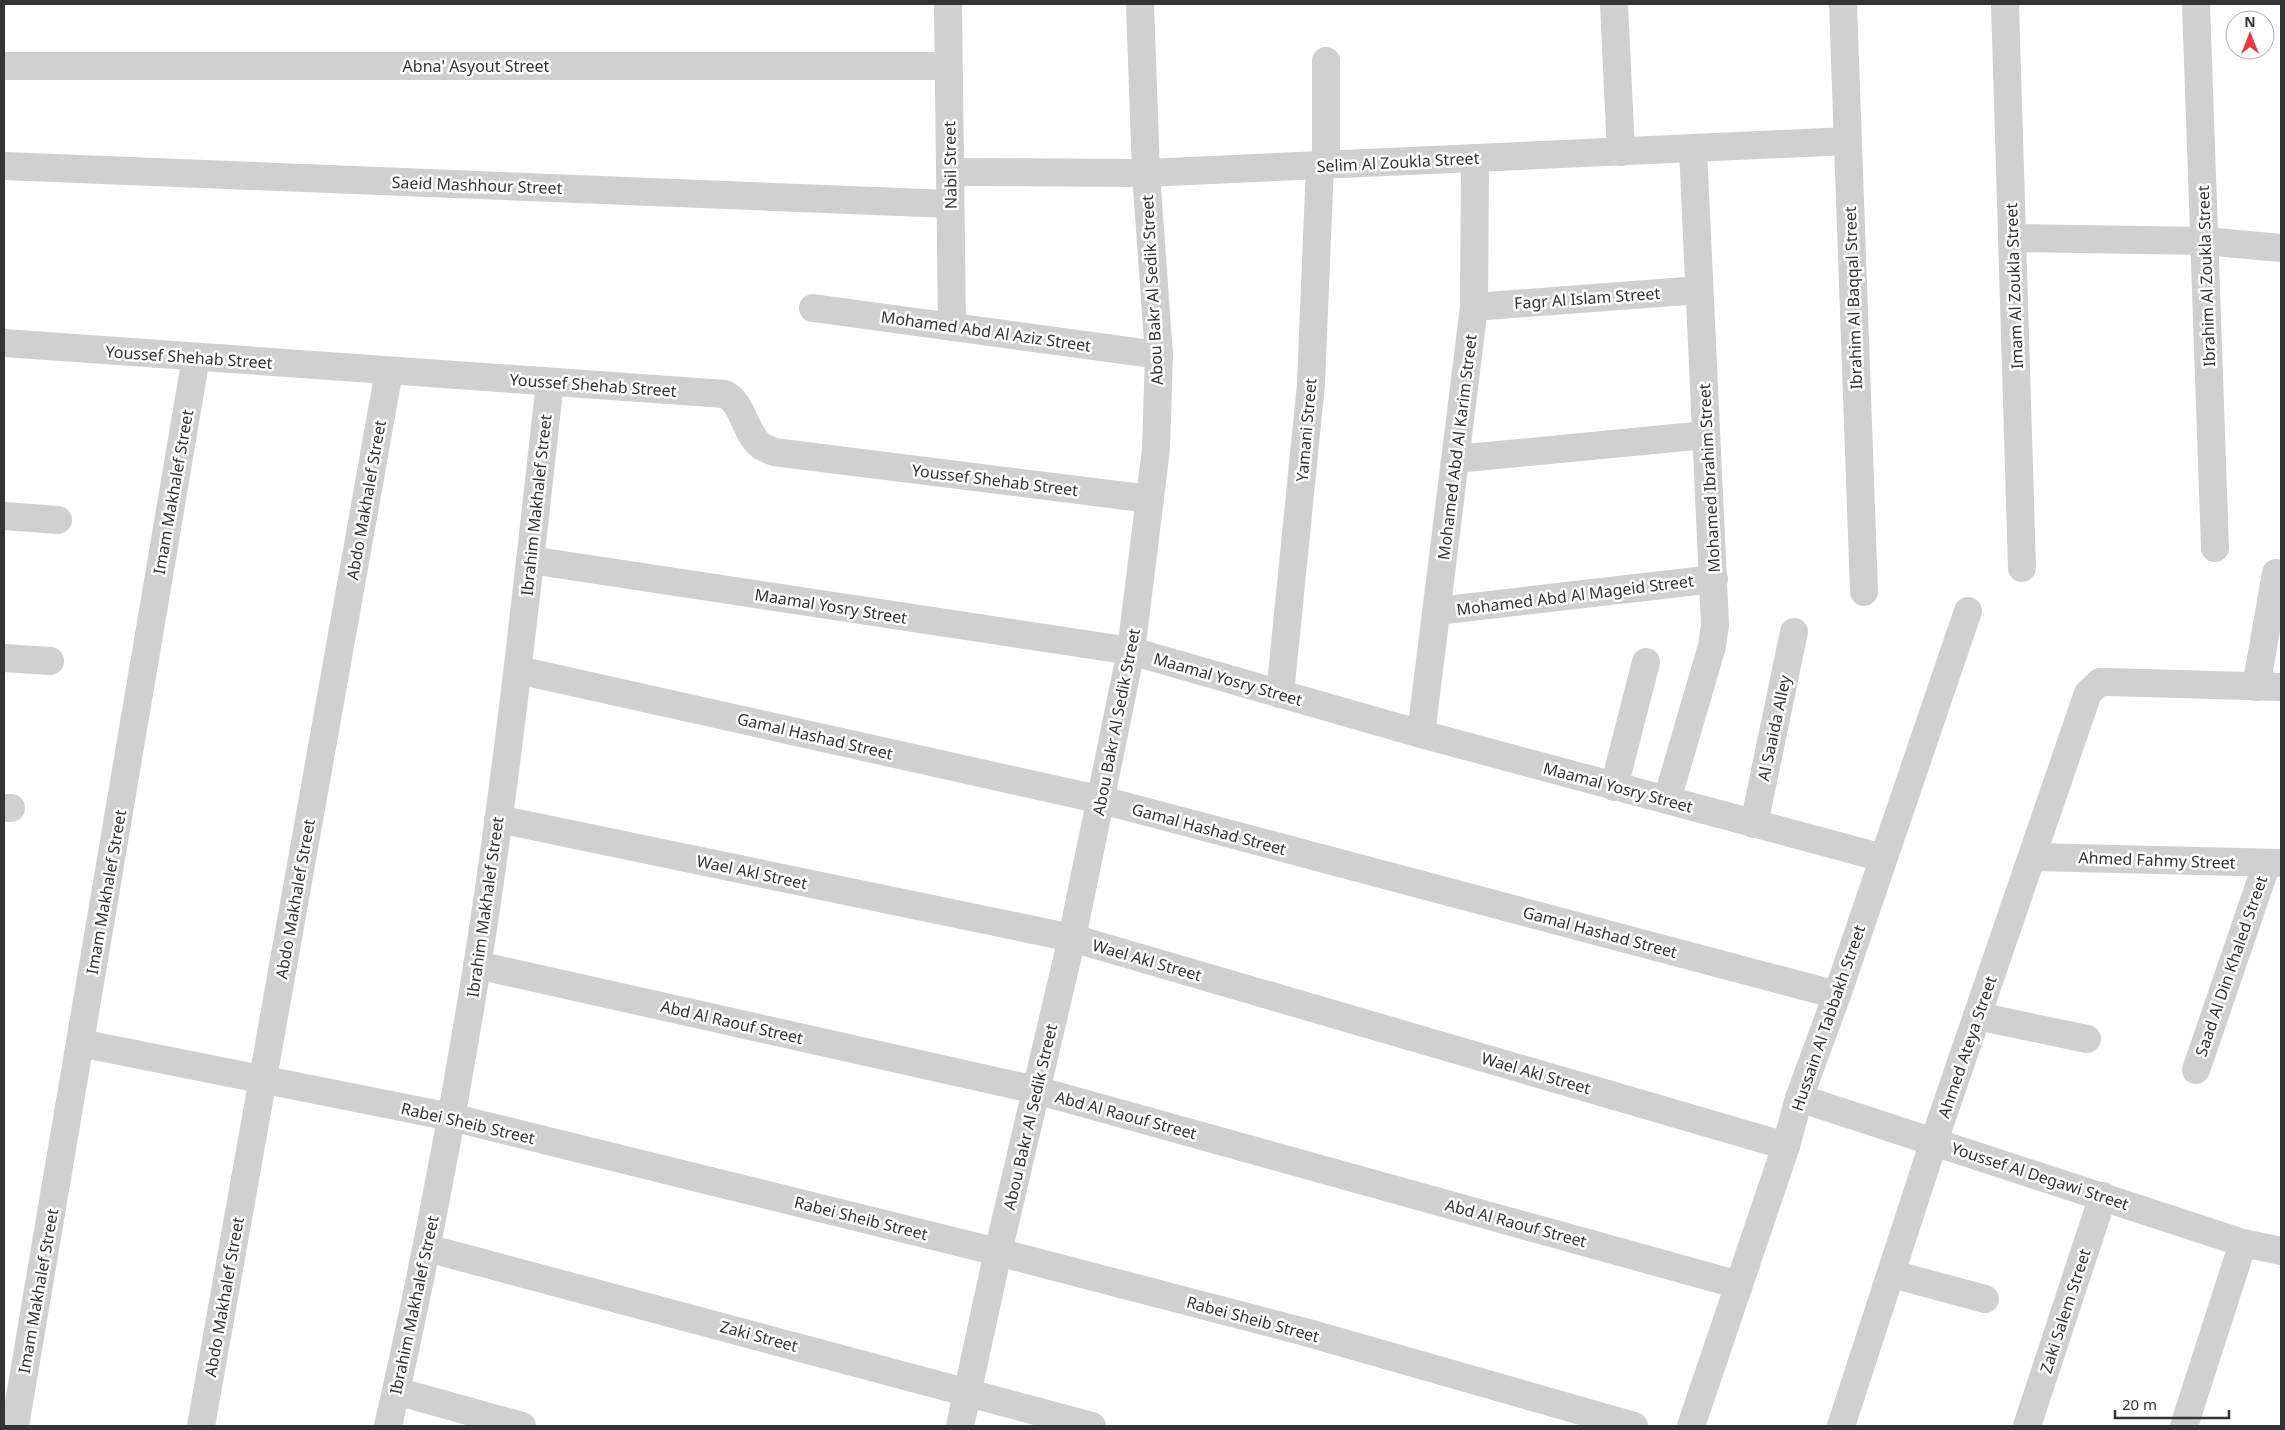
<svg xmlns="http://www.w3.org/2000/svg" width="2285" height="1430" font-family="'Noto Sans',sans-serif">
	<rect width="100%" height="100%" fill="#fff"/>
	<g fill="none" stroke-linecap="round" stroke-linejoin="round">
		<g stroke="#d0d0d0" stroke-width="28">
			<polyline points="948,4 952,327"/>
			<polyline points="1614,4 1621,152"/>
			<polyline points="1843,4 1864,592"/>
			<polyline points="2005,4 2022,568"/>
			<polyline points="2196,4 2215,548"/>
			<polyline points="1326,61 1326,165"/>
			<polyline points="4,66 948,66"/>
			<polyline points="4,166 950,204"/>
			<polyline points="950,172 1146,173 1847,141"/>
			<polyline points="2012,238 2205,241 2281,248"/>
			<polyline points="1474,307 1699,290"/>
			<polyline points="813,308 1159,355"/>
			<path d="M4,343L725,394C743,403 744,431 760,445C764,448 769,450 774,452L1150,499"/>
			<polyline points="1456,459 1706,435"/>
			<polyline points="4,516 58,520"/>
			<polyline points="530,560 1131,651 1421,734 1883,858"/>
			<polyline points="1437,611 1714,579"/>
			<polyline points="4,658 50,661"/>
			<polyline points="518,670 1102,800 1837,995"/>
			<polyline points="2256,687 2276,573"/>
			<polyline points="1280,694 1311,384 1320,165"/>
			<polyline points="1421,734 1474,307 1475,158"/>
			<polyline points="1614,787 1646,662"/>
			<polyline points="1667,800 1712,646 1715,625 1693,149"/>
			<polyline points="4,808 11,808"/>
			<polyline points="498,819 1072,938 1786,1146"/>
			<polyline points="1754,824 1794,632"/>
			<polyline points="2033,857 2281,863"/>
			<polyline points="477,965 1036,1090 1739,1285"/>
			<polyline points="1977,1016 2087,1039"/>
			<polyline points="80,1043 451,1117 998,1252 1305,1332 1634,1426"/>
			<polyline points="2196,1070 2267,863"/>
			<polyline points="1799,1098 2243,1243 2281,1251"/>
			<polyline points="427,1248 1092,1426"/>
			<polyline points="1892,1274 1985,1299"/>
			<polyline points="396,1391 522,1426"/>
			<polyline points="15,1426 196,357"/>
			<polyline points="201,1426 389,371"/>
			<path d="M388,1426C423,1274 452,1121 477,967C508,773 528,577 550,382"/>
			<polyline points="960,1426 998,1252 1072,938 1131,651 1156,449 1159,355 1146,173 1140,4"/>
			<polyline points="1691,1426 1786,1146 1799,1098 1837,995 1968,611"/>
			<polyline points="1841,1426 1934,1141 2088,693 2100,682 2109,682 2281,687"/>
			<polyline points="2027,1426 2103,1196"/>
			<polyline points="2184,1426 2243,1243"/>
		</g>
	</g>
	<g text-anchor="middle" dominant-baseline="central" stroke-width="5" stroke-linejoin="round" paint-order="stroke">
		<g font-size="16" fill="#333" stroke="#fff">
			<text x="476" y="66">Abna' Asyout Street</text>
			<text transform="translate(1398 162) rotate(-3)">Selim Al Zoukla Street</text>
			<text transform="translate(950 165) rotate(-91)">Nabil Street</text>
			<text transform="translate(477 185) rotate(2)">Saeid Mashhour Street</text>
			<text transform="translate(2206 276) rotate(-92)">Ibrahim Al Zoukla Street</text>
			<text transform="translate(2014 286) rotate(-92)">Imam Al Zoukla Street</text>
			<text transform="translate(1152 290) rotate(-93)">Abou Bakr Al Sedik Street</text>
			<text transform="translate(1587 298) rotate(-4)">Fagr Al Islam Street</text>
			<text transform="translate(1853 298) rotate(-92)">Ibrahim Al Baqqal Street</text>
			<text transform="translate(986 331) rotate(8)">Mohamed Abd Al Aziz Street</text>
			<text transform="translate(189 357) rotate(4)">Youssef Shehab Street</text>
			<text transform="translate(593 385) rotate(4)">Youssef Shehab Street</text>
			<text transform="translate(1306 430) rotate(-85)">Yamani Street</text>
			<text transform="translate(1457 447) rotate(-83)">Mohamed Abd Al Karim Street</text>
			<text transform="translate(1709 478) rotate(-93)">Mohamed Ibrahim Street</text>
			<text transform="translate(995 480) rotate(7)">Youssef Shehab Street</text>
			<text transform="translate(173 492) rotate(-80)">Imam Makhalef Street</text>
			<text transform="translate(366 500) rotate(-80)">Abdo Makhalef Street</text>
			<text transform="translate(536 505) rotate(-84)">Ibrahim Makhalef Street</text>
			<text transform="translate(1575 595) rotate(-7)">Mohamed Abd Al Mageid Street</text>
			<text transform="translate(831 606) rotate(9)">Maamal Yosry Street</text>
			<text transform="translate(1228 679) rotate(16)">Maamal Yosry Street</text>
			<text transform="translate(1116 722) rotate(-79)">Abou Bakr Al Sedik Street</text>
			<text transform="translate(1774 728) rotate(-78)">Al Saaida Alley</text>
			<text transform="translate(815 736) rotate(13)">Gamal Hashad Street</text>
			<text transform="translate(1618 787) rotate(15)">Maamal Yosry Street</text>
			<text transform="translate(1209 829) rotate(15)">Gamal Hashad Street</text>
			<text transform="translate(2157 860) rotate(2)">Ahmed Fahmy Street</text>
			<text transform="translate(752 872) rotate(12)">Wael Akl Street</text>
			<text transform="translate(106 892) rotate(-80)">Imam Makhalef Street</text>
			<text transform="translate(295 899) rotate(-80)">Abdo Makhalef Street</text>
			<text transform="translate(485 907) rotate(-82)">Ibrahim Makhalef Street</text>
			<text transform="translate(1600 932) rotate(15)">Gamal Hashad Street</text>
			<text transform="translate(1147 960) rotate(16)">Wael Akl Street</text>
			<text transform="translate(2231 966) rotate(-71)">Saad Al Din Khaled Street</text>
			<text transform="translate(1828 1018) rotate(-71)">Hussain Al Tabbakh Street</text>
			<text transform="translate(732 1022) rotate(13)">Abd Al Raouf Street</text>
			<text transform="translate(1967 1047) rotate(-71)">Ahmed Ateya Street</text>
			<text transform="translate(1536 1073) rotate(16)">Wael Akl Street</text>
			<text transform="translate(1126 1115) rotate(15)">Abd Al Raouf Street</text>
			<text transform="translate(1030 1117) rotate(-77)">Abou Bakr Al Sedik Street</text>
			<text transform="translate(468 1123) rotate(13)">Rabei Sheib Street</text>
			<text transform="translate(2040 1176) rotate(18)">Youssef Al Degawi Street</text>
			<text transform="translate(861 1218) rotate(14)">Rabei Sheib Street</text>
			<text transform="translate(1516 1223) rotate(15)">Abd Al Raouf Street</text>
			<text transform="translate(38 1291) rotate(-80)">Imam Makhalef Street</text>
			<text transform="translate(224 1297) rotate(-80)">Abdo Makhalef Street</text>
			<text transform="translate(414 1305) rotate(-78)">Ibrahim Makhalef Street</text>
			<text transform="translate(2065 1311) rotate(-72)">Zaki Salem Street</text>
			<text transform="translate(1253 1319) rotate(15)">Rabei Sheib Street</text>
			<text transform="translate(759 1336) rotate(15)">Zaki Street</text>
		</g>
	</g>
	<rect width="2285" height="1430" fill="none" stroke="#333333" stroke-width="10"/>
	<g transform="translate(2250 35)"><circle r="24" fill="#ffffff" stroke="#adadad"/>
	<path d="M0-4L9 19L0 12L-9 19Z" fill="#e63946"/>
	<text y="-8" font-size="14" font-weight="bold" text-anchor="middle" fill="#333333">N</text>
	</g>
	<path d="M2115 1410v8h114v-8" fill="none" stroke="#333333" stroke-width="2.5"/>
	<text x="2122" y="1410" font-size="15" fill="#333333" stroke="#ffffff" stroke-width="4" paint-order="stroke">20 m</text>
</svg>
